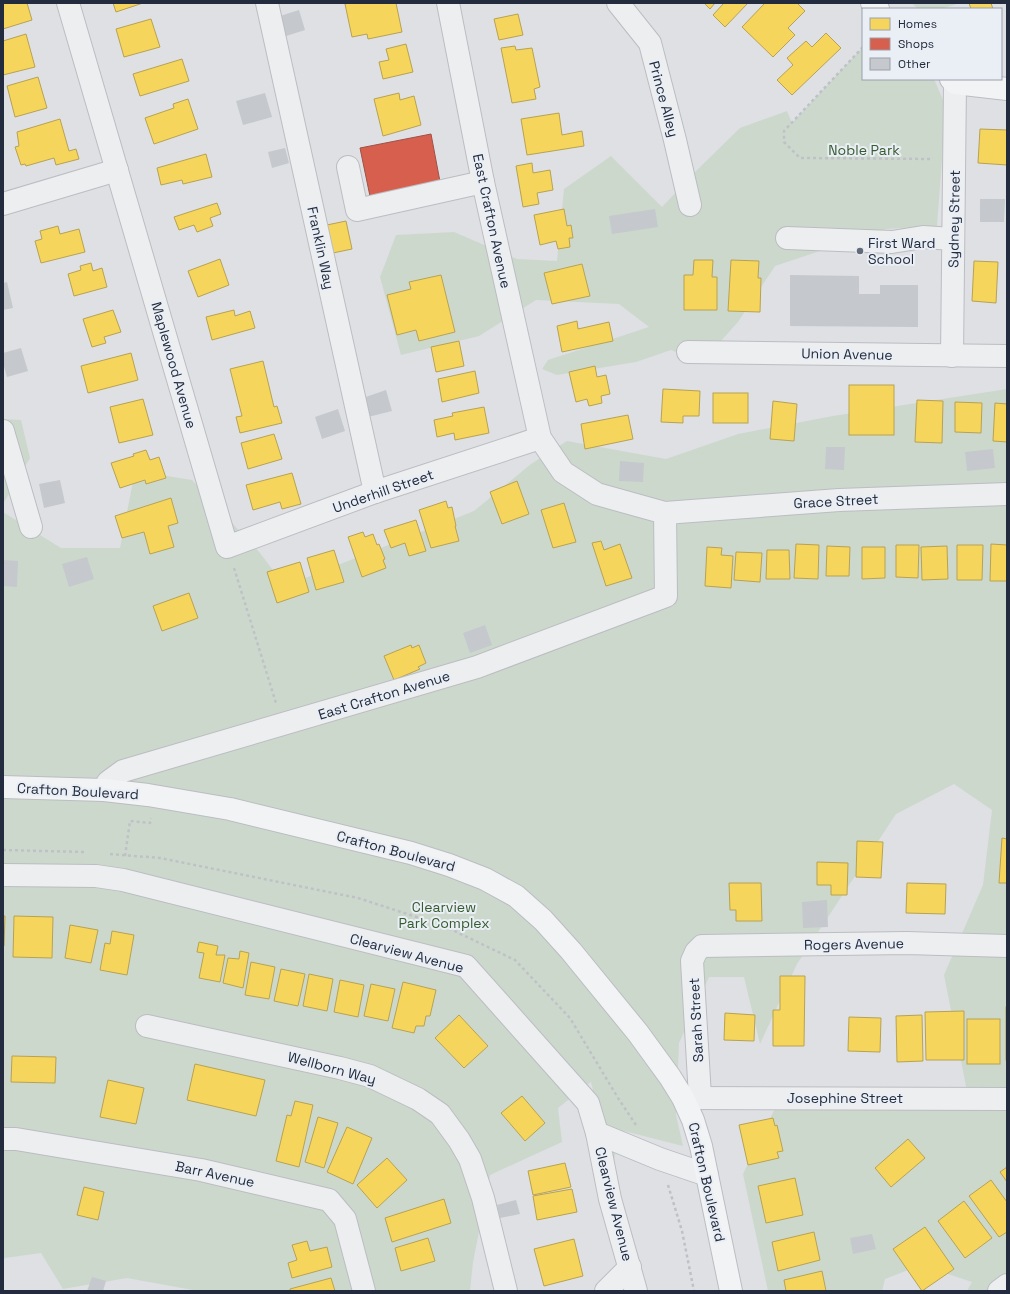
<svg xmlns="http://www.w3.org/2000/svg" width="1010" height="1294" font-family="'Space Grotesk',sans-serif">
	<rect width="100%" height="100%" fill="#dee0e4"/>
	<g fill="#cdd8cd">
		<polygon points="912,3 979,3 957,4 941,9 918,9"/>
		<polygon points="863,47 863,79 934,79 946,107 937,226 886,229 775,266 738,322 702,362 671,350 636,362 557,375 542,369 548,360 649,327 619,304 536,300 479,336 401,355 380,277 396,235 454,232 517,259 557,261 564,189 611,156 662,207 696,171 740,128 787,111 792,123"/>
		<polygon points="1007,389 1007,1280 1005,1291 967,1291 972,1282 921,1265 885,1279 882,1291 768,1291 743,1174 785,1088 967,1091 944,975 983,885 992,810 954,784 896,814 797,964 760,1044 744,977 709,977 679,1043 676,1115 683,1146 620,1130 609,1185 597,1108 591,1082 558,1108 562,1142 490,1175 473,1262 470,1291 198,1291 127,1278 63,1289 41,1253 5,1258 3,1260 3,512 61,548 120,548 135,471 192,480 260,553 285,586 474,511 531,464 567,441 666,459 738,434 833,416"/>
		<polygon points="3,419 21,420 30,458 3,504"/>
	</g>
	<g fill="#f6d55c" stroke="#b7a253">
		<polygon points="3,3 27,3 32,20 3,29"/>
		<polygon points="113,3 143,3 116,12"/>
		<polygon points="349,3 396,3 402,32 368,39 367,34 352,37 345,4"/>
		<polygon points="704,3 715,3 710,9"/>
		<polygon points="724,3 748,3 725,27 713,15"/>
		<polygon points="765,3 797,3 805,11 788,28 795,35 773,57 742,27"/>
		<polygon points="969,3 991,3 993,9 971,9"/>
		<polygon points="518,14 523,35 499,40 494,19"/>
		<polygon points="151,19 160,47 124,57 116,29"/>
		<polygon points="826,33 841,48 792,95 777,80 793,65 787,58 806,41 812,47"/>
		<polygon points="26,34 35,67 3,75 3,41"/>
		<polygon points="406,44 413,72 383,79 379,62 389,60 386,49"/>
		<polygon points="515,46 516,50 532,48 540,87 534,89 536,99 512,103 501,48"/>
		<polygon points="182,59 189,81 140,96 133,74"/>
		<polygon points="38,77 47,108 15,117 7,86"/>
		<polygon points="399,93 400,100 414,96 421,125 383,136 374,99"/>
		<polygon points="188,99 198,129 154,144 145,118 174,108 173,104"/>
		<polygon points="559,113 562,135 582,131 584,146 527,155 521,119"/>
		<polygon points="60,119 69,151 76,149 79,159 56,165 54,158 26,166 25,164 21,165 15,147 19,146 17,132"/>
		<polygon points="980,129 1007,130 1007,165 978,163"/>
		<polygon points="206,154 212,177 183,184 182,180 161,185 157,168"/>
		<polygon points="532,163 533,173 550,170 553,190 537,193 539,204 523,207 516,166"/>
		<polygon points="217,203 221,214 210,218 213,226 197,232 194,225 179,230 174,217"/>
		<polygon points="564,209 567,226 571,225 573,238 569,238 570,247 558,249 556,241 540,245 534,215"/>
		<polygon points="346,221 352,249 328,254 322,226"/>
		<polygon points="58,226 60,234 79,229 85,252 41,263 35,241 42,239 40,231"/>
		<polygon points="220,259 229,285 198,297 188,271"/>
		<polygon points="694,260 713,260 712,277 717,277 717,310 684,310 684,275 693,275"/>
		<polygon points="731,260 759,261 758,278 761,278 760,312 728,311"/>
		<polygon points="974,261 998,262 996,303 972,301"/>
		<polygon points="91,263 93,271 102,268 107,287 74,296 68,274 81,270 80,266"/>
		<polygon points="582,264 590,296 552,304 544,273"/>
		<polygon points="441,275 455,332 419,341 416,330 397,335 387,295 411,289 409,282"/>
		<polygon points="113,310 121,332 104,337 106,343 92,347 83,319"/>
		<polygon points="234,310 235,316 250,311 255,328 212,340 206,317"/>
		<polygon points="577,321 578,329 609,322 613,341 562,352 557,326"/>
		<polygon points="459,341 464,366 436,372 431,347"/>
		<polygon points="131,353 138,380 88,393 81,366"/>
		<polygon points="263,361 274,407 277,406 282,423 240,433 236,417 242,416 230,369"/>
		<polygon points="595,366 597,377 606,375 610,394 601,396 602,403 589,406 587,399 576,402 569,372"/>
		<polygon points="475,371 479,393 442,402 438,379"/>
		<rect x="849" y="385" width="45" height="50"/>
		<polygon points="663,389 700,391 699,416 683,416 683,423 661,422"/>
		<rect x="713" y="393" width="35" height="30"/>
		<polygon points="143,399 153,435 119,443 110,407"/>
		<polygon points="917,400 943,401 942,443 915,442"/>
		<polygon points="773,401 797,404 794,441 770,439"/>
		<polygon points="955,402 982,403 981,433 955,432"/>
		<polygon points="995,403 1007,404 1007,442 993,441"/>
		<polygon points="484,407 489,433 455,440 454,433 437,437 434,420 453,416 452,413"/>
		<polygon points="628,415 633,439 585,449 581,424"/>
		<polygon points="274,434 282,459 248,469 241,443"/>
		<polygon points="146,450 150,460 159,457 166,478 146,484 145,480 120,488 111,463 134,456 133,454"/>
		<polygon points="292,473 301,504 282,509 280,502 253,510 246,485"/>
		<polygon points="517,481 529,514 502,524 490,492"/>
		<polygon points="171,498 178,523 168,526 174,547 150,554 144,532 122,538 115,516"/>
		<polygon points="446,501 448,508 452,507 456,526 455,526 459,541 431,548 419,510"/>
		<polygon points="564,503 576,542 553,548 541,510"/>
		<polygon points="416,520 426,551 409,556 405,543 391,548 384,530"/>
		<polygon points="363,532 365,537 373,534 377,545 379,544 385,559 383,560 386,568 362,577 348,537"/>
		<polygon points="601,541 604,550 620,544 632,578 606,586 592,543"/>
		<polygon points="796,544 819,545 818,579 794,578"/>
		<polygon points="991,544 1007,545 1007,581 990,581"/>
		<polygon points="896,545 919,545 918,578 896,577"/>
		<polygon points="957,545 983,545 982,580 957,580"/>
		<polygon points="827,546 850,547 849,576 826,576"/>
		<polygon points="947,546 948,579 922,580 921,547"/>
		<polygon points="707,547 722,548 721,555 733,556 731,588 705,586"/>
		<polygon points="862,547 885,547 885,578 862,579"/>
		<polygon points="334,550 344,582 316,590 307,558"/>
		<polygon points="767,550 789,550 790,579 766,579"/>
		<polygon points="736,552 762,553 760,582 734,580"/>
		<polygon points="300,562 309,592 277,603 267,572"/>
		<polygon points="189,593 198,618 162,631 153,606"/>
		<polygon points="411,645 412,648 419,645 426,663 418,667 420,669 394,680 384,656"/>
		<polygon points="1002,838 1007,839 1007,883 999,883"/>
		<polygon points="857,841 883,842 881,878 856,877"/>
		<polygon points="817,862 848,863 847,895 831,895 831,885 817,885"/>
		<polygon points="729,883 761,883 762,921 736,921 736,910 730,910"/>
		<polygon points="907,883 946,884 945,914 906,913"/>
		<polygon points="3,916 5,916 4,946 3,946"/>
		<polygon points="14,916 53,917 52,958 13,957"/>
		<polygon points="70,925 98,930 91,963 65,958"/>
		<polygon points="112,931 134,935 127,975 100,970 105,943 110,944"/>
		<polygon points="199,942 218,946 216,955 225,955 220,982 199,978 204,953 197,952"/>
		<polygon points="240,951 249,953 243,988 223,983 228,958 239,959"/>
		<polygon points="251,962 275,967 269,999 245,995"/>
		<polygon points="281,969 305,974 298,1006 274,1001"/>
		<polygon points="309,974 333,979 327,1011 303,1006"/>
		<polygon points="780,976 805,976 804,1046 773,1046 773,1010 780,1010"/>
		<polygon points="340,980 364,985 358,1017 334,1012"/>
		<polygon points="403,982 436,990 430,1016 426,1016 424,1026 416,1026 414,1033 392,1028"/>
		<polygon points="371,984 395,989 388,1021 364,1016"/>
		<rect x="1006" y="1007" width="1" height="53"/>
		<polygon points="964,1011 964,1060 926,1060 925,1012"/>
		<polygon points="725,1013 755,1015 754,1041 724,1040"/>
		<polygon points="459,1015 488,1046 464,1068 435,1038"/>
		<polygon points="922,1015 923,1061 897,1062 896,1016"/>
		<polygon points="849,1017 881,1018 880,1052 848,1051"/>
		<rect x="967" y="1019" width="33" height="45"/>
		<polygon points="12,1056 56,1057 55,1083 11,1082"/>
		<polygon points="195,1064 265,1080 256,1116 187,1100"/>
		<polygon points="108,1080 144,1088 136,1124 100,1117"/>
		<polygon points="522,1096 545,1123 525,1141 501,1113"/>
		<polygon points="295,1101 313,1105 299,1167 276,1161 287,1115 291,1116"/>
		<polygon points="318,1117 338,1123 324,1168 305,1162"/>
		<polygon points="773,1118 775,1126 777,1125 783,1151 777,1152 779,1158 748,1165 739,1125"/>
		<polygon points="347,1127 372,1138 353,1184 327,1172"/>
		<polygon points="908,1139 925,1158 891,1187 875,1168"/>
		<polygon points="387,1158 407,1180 377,1208 357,1185"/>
		<polygon points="565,1163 571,1187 533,1195 528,1171"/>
		<polygon points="1007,1167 1007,1182 1000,1172"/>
		<polygon points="795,1178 803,1215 766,1223 758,1186"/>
		<polygon points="991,1180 1007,1202 1007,1232 999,1237 969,1196"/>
		<polygon points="84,1187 104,1192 98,1220 77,1215"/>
		<polygon points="572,1189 577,1212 537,1220 533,1196"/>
		<polygon points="444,1199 451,1223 392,1242 385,1218"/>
		<polygon points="964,1201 992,1238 965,1258 938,1221"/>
		<polygon points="925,1227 954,1269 922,1291 893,1249"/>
		<polygon points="814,1232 820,1260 778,1271 772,1242"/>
		<polygon points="428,1238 435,1261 401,1271 395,1248"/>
		<polygon points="574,1239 583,1276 544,1286 534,1249"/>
		<polygon points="307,1241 310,1251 327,1247 332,1267 292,1278 288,1263 297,1260 292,1245"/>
		<polygon points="822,1271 826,1291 786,1291 784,1280"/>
		<polygon points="331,1278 335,1291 290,1291 290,1289"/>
	</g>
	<polygon fill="#d6604d" stroke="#a05048" points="431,134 441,187 371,201 360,148"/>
	<g fill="#c5c8cc">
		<polygon points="299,10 305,30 283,37 277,17"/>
		<polygon points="265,93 272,117 243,125 236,101"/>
		<polygon points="285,148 289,163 272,168 268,152"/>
		<polygon points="980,199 1005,199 1004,222 980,222"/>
		<polygon points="655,209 658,227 612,234 609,216"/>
		<polygon points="790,275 859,276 859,294 880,294 880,285 918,285 918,327 790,326"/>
		<polygon points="7,282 13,308 3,310 3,283"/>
		<polygon points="21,348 28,371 7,377 3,363 3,353"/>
		<polygon points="386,390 392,411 364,418 360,399"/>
		<polygon points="338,409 345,431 322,439 315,417"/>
		<polygon points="826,447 845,447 844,470 825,469"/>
		<polygon points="993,449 995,468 967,471 965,452"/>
		<polygon points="620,461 644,463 643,482 619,481"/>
		<polygon points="60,480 65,503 44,508 39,484"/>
		<polygon points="87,557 94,579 69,587 62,564"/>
		<polygon points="3,560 18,561 17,587 3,586"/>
		<polygon points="485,625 492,645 470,653 463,633"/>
		<polygon points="827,900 828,927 803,928 802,902"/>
		<polygon points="516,1200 520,1214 500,1218 497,1205"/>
		<polygon points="872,1234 876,1249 853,1254 850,1238"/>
		<polygon points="92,1277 106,1281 103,1291 87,1291"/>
	</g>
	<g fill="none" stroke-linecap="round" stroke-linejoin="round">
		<defs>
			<g id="minor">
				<polyline points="68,3 227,547 375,492 540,438"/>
				<polyline points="267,3 375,492"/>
				<polyline points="618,3 650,43 675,140 690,205"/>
				<polyline points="348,167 357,210 483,182"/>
				<polyline points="3,204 117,170"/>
				<polyline points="787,238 892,242 923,237 953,239"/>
				<polyline points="688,352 1007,356"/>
				<polyline points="952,356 955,83"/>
				<polyline points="3,431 31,527"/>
				<polyline points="665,513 839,500 1007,494"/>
				<polyline points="104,790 108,782 123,771 477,667 666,596 665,513 597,494 563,472 540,438 483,182 448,3"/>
				<polyline points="3,875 96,876 123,880 466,966 588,1103 597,1133 610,1199 636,1291"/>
				<polyline points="147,1026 340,1068 370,1076 418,1099 440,1114 459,1140 470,1159 483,1198 506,1291"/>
				<polyline points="700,1097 692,961 696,952 702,946 907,943 1007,946"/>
				<polyline points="686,1098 1007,1099"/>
				<polyline points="597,1133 660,1159 707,1175"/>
				<polyline points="3,1139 16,1139 201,1170 329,1200 345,1219 364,1291"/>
				<polyline points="606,1291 630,1267"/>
				<polyline points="999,1291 1007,1285"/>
			</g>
			<g id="major">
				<polyline points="872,3 878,9"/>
				<polyline points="951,79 955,83 1007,89"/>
				<polyline points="3,787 104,790 148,795 230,809 411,853 449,865 485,879 516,896 543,920 571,951 638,1033 670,1077 683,1098 693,1120 701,1146 731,1291"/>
			</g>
		</defs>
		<use href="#minor" stroke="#bbbdc2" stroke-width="24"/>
		<use href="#major" stroke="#babdc2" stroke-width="24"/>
		<g stroke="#bfc1c7" stroke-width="2.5" stroke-dasharray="3 3" stroke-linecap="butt">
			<polyline points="863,47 784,131 784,142 800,158 933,159"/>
			<polyline points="234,568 276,703"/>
			<polyline points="3,850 85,852"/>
			<polyline points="110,854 160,858 358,898 444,926 515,960 570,1018 618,1098 636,1125"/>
			<polyline points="125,856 130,821 150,823 151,818"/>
			<polyline points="668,1185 682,1231 694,1291"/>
		</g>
		<use href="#minor" stroke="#edeef0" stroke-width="22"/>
		<use href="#major" stroke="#f2f3f4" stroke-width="22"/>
	</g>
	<circle fill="#646b78" stroke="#eaeef5" stroke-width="1.5" cx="860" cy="251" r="4"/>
	<g text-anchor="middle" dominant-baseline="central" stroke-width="4" stroke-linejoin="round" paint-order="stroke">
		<g font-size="14" fill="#232c3e" stroke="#eaeef5">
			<text transform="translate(664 99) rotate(75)">Prince Alley</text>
			<text transform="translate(954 219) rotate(-89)">Sydney Street</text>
			<text transform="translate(492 221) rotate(78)">East Crafton Avenue</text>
			<text transform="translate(321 248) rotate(78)">Franklin Way</text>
			<text transform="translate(847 354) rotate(1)">Union Avenue</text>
			<text transform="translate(174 365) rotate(74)">Maplewood Avenue</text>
			<text transform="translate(383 491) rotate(-19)">Underhill Street</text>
			<text transform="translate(836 501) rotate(-3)">Grace Street</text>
			<text transform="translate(384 695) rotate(-17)">East Crafton Avenue</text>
			<text transform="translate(78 791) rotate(3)">Crafton Boulevard</text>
			<text transform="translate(396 851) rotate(15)">Crafton Boulevard</text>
			<text transform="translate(854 944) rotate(-1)">Rogers Avenue</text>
			<text transform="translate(407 953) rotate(15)">Clearview Avenue</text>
			<text transform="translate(696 1020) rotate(-93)">Sarah Street</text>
			<text transform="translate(332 1068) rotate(15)">Wellborn Way</text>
			<text x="845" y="1098">Josephine Street</text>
			<text transform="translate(215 1174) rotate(12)">Barr Avenue</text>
			<text transform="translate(707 1182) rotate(77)">Crafton Boulevard</text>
			<text transform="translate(614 1204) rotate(76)">Clearview Avenue</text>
		</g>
		<g font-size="14" fill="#355b2f" stroke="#eaeef5">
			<text x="864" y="150">Noble Park</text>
			<text x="444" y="907">Clearview<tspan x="444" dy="16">Park Complex</tspan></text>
		</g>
		<g font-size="14" fill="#232c3e" stroke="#eaeef5" text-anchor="start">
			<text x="868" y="243">First Ward<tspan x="868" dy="16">School</tspan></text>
		</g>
	</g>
	<rect width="1010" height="1294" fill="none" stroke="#232c3e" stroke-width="8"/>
	<rect x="862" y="8" width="140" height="72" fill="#eaeef5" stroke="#9aa0ac"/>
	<rect x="870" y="18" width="20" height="12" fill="#f6d55c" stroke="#9aa0ac"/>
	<text x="898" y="28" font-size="12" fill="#232c3e">Homes</text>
	<rect x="870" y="38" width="20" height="12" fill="#d6604d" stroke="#9aa0ac"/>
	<text x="898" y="48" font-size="12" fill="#232c3e">Shops</text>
	<rect x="870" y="58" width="20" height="12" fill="#c5c8cc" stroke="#9aa0ac"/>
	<text x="898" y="68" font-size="12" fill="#232c3e">Other</text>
</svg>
